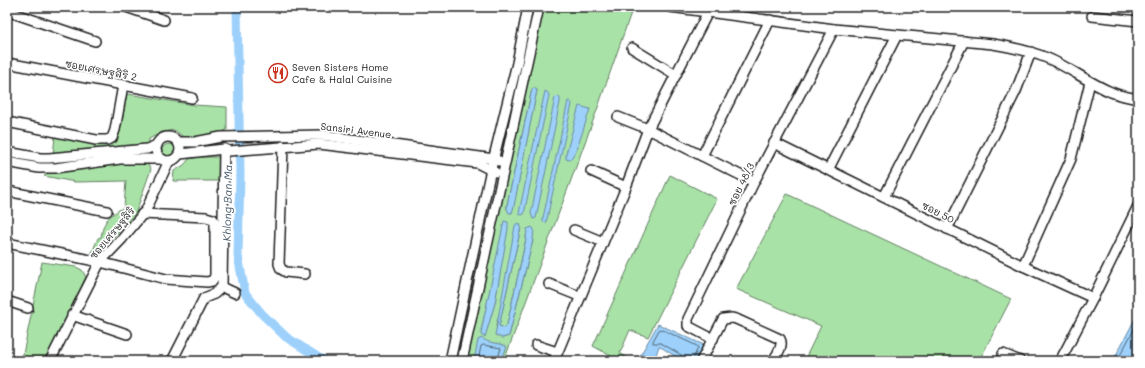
<svg xmlns="http://www.w3.org/2000/svg" width="1145" height="368" font-family="Mali,'Playpen Sans Thai',sans-serif">
	<rect width="100%" height="100%" fill="#fff"/>
	<filter id="ink" filterUnits="userSpaceOnUse"><feTurbulence type="fractalNoise" baseFrequency=".025" numOctaves="2"/><feDisplacementMap in="SourceGraphic" scale="8" xChannelSelector="R" yChannelSelector="G"/><feConvolveMatrix kernelMatrix="1 2 1 2 8 2 1 2 1" color-interpolation-filters="sRGB"/></filter>
	<g filter="url(#ink)">
		<g fill="#a9e2a7" stroke="#627f62" fill-rule="evenodd">
			<path d="M543,7H633L597,110L504,361H467ZM534,88L537,90L512,213L507,209V205L532,89ZM521,227L499,326L505,328L507,325L526,239L527,229L533,240L509,336L502,338L496,326ZM507,229L495,303L485,336L482,327L499,250Z"/>
			<polygon points="128,94 194,105 227,107 227,130 212,135 185,138 174,130 162,132 149,139 149,144 53,154 55,137 111,144 117,142 122,123 126,96"/>
			<circle cx="169" cy="151" r="7"/>
			<polygon points="200,157 220,157 220,181 173,181 174,171 184,165 189,159"/>
			<path d="M138,161L147,164L151,169L136,212L97,256L91,255L98,238L101,237C104,219 109,216 124,207L126,181L75,182L44,176L50,172Z"/>
			<polygon points="670,175 717,199 648,337 630,330 620,353 632,361 609,361 611,356 593,346"/>
			<polygon points="787,194 1011,299 979,361 804,361 821,326 736,289"/>
			<polygon points="42,262 76,267 82,270 86,277 45,361 18,361 23,354"/>
		</g>
		<g fill="#9dd1fb" stroke="#6989a2">
			<polygon points="534,88 537,90 514,206 512,213 509,213 507,209 507,205 532,89"/>
			<polygon points="545,91 547,92 549,95 524,214 522,215 519,214 520,208"/>
			<polygon points="557,96 560,98 560,102 536,218 533,219 531,213 555,98"/>
			<polygon points="568,101 570,101 572,104 546,223 543,222 543,218"/>
			<polygon points="579,106 590,109 577,149 570,160 566,159 566,154"/>
			<polygon points="504,221 508,222 508,229 495,303 485,337 481,335 482,327"/>
			<polygon points="517,223 520,224 521,227 499,326 504,328 507,325 526,239 527,229 532,227 534,229 533,240 509,336 502,338 495,335 515,226"/>
			<polygon points="1138,313 1138,361 1113,361"/>
			<polygon points="658,324 704,345 695,361 683,361 659,346 654,361 637,361"/>
			<path d="M482,338C490,345 497,341 507,347L501,361H474L478,340Z"/>
		</g>
		<g fill="none" stroke-linecap="round" stroke-linejoin="round">
			<g stroke="#506475" stroke-width="1">
				<polyline points="478,361 481,346 483,345 501,348 497,361"/>
				<polyline points="685,361 683,356 661,343 653,343 653,341 659,330 661,329 697,346 698,348 692,361"/>
				<polyline points="1117,361 1138,322"/>
			</g>
			<polyline stroke="#9dd1fb" stroke-width="9" points="237,7 240,175 238,256 245,293 262,314 286,337 324,361"/>
			<defs>
				<g id="minor">
					<polyline points="126,7 164,20"/>
					<path d="M670,7L834,29L993,44C1011,47 1030,51 1047,58C1069,67 1089,83 1111,92C1120,96 1129,97 1138,99"/>
					<polyline points="7,11 95,41"/>
					<polyline points="1092,16 1138,21"/>
					<polyline points="632,48 676,75"/>
					<polyline points="7,63 192,98"/>
					<polyline points="618,117 648,129 754,182"/>
					<polyline points="7,122 96,140 107,140 112,138 115,130 123,85"/>
					<circle cx="168" cy="149" r="12"/>
					<polyline points="179,142 195,142 221,137 322,135 494,159 499,161"/>
					<polyline points="774,143 1023,266 1093,298"/>
					<polyline points="283,146 279,264 281,269 286,272 305,274"/>
					<polyline points="7,152 40,158 49,158 147,149 157,145"/>
					<polyline points="180,154 224,149 229,151 319,144 477,163 495,172"/>
					<polyline points="702,156 770,20"/>
					<polyline points="7,162 39,168 55,168 120,159 162,159"/>
					<polyline points="828,170 897,35"/>
					<polyline points="591,171 626,187"/>
					<polyline points="7,191 107,211"/>
					<polyline points="884,197 964,41"/>
					<polyline points="947,229 1016,91 1031,52"/>
					<polyline points="574,230 603,242"/>
					<polyline points="7,243 100,262 166,279 207,282 212,281 215,276 215,222 213,219 206,217 142,214"/>
					<polyline points="1023,266 1071,159 1090,82"/>
					<polyline points="549,284 579,296"/>
					<polyline points="222,287 235,293"/>
					<polyline points="7,301 28,308"/>
					<polyline points="72,315 127,334"/>
					<polyline points="713,339 688,326 688,319 754,182 834,29"/>
					<polyline points="536,345 557,352"/>
					<polyline points="1003,354 1020,361"/>
					<polyline points="173,359 204,298 214,294 222,287 224,149"/>
					<polyline points="50,361 100,262 122,239 146,210 169,161"/>
					<polyline points="450,361 491,169 517,63 528,7"/>
					<polyline points="462,361 539,7"/>
					<polyline points="554,361 626,187 648,129 708,12"/>
					<path d="M701,361L723,319L732,318L736,319L780,339C784,346 777,354 773,361"/>
					<polyline points="1060,361 1093,298 1138,206"/>
				</g>
			</defs>
			<use href="#minor" stroke="#1c1c1c" stroke-width="12"/>
			<use href="#minor" stroke="#fff" stroke-width="9"/>
		</g>
	</g>
	<defs>
		<symbol id="restaurant-ring" viewBox="-11 -11 22 22"><circle r="9.5" fill="#fff" stroke="#c8321e" stroke-width="1.5"/><path d="M-5-6h1v4h1v-4h1v4h1v-4h1v5L-1.5 .5V6h-2V.5L-5-1ZM5-6V6H3V1.5H1.5Q1.5-4 5-6Z" fill="#c8321e"/></symbol>
	</defs>
	<g fill-rule="evenodd">
		<use href="#restaurant-ring" x="267" y="62" width="22" height="22"/>
	</g>
	<g text-anchor="middle" dominant-baseline="central" stroke-width="3.5" stroke-linejoin="round" paint-order="stroke">
		<g font-size="10" fill="#1c1c1c" stroke="#fff" text-anchor="start">
			<text x="292" y="67">Seven Sisters Home<tspan x="292" dy="12">Cafe &amp; Halal Cuisine</tspan></text>
		</g>
		<g font-size="10" fill="#1c1c1c" stroke="#fff">
			<text transform="translate(101 70) rotate(11)">ซอยเศรษฐสิริ 2</text>
			<text transform="translate(356 130) rotate(7)">Sansiri Avenue</text>
			<text transform="translate(741 184) rotate(-64)">ซอย 48/3</text>
			<text transform="translate(938 212) rotate(27)">ซอย 50</text>
			<text transform="translate(112 233) rotate(-50)">ซอยเศรษฐสิริ</text>
		</g>
		<g font-size="11" font-style="italic" fill="#495b6a" stroke="#fff">
			<text transform="translate(227 203) rotate(-89)">Khlong Ban Ma</text>
		</g>
	</g>
	<rect width="1145" height="368" fill="none" stroke="#fff" stroke-width="24"/>
	<rect x="12" y="12" width="1121" height="344" fill="none" stroke="#1c1c1c" stroke-width="1.5" filter="url(#ink)"/>
</svg>
